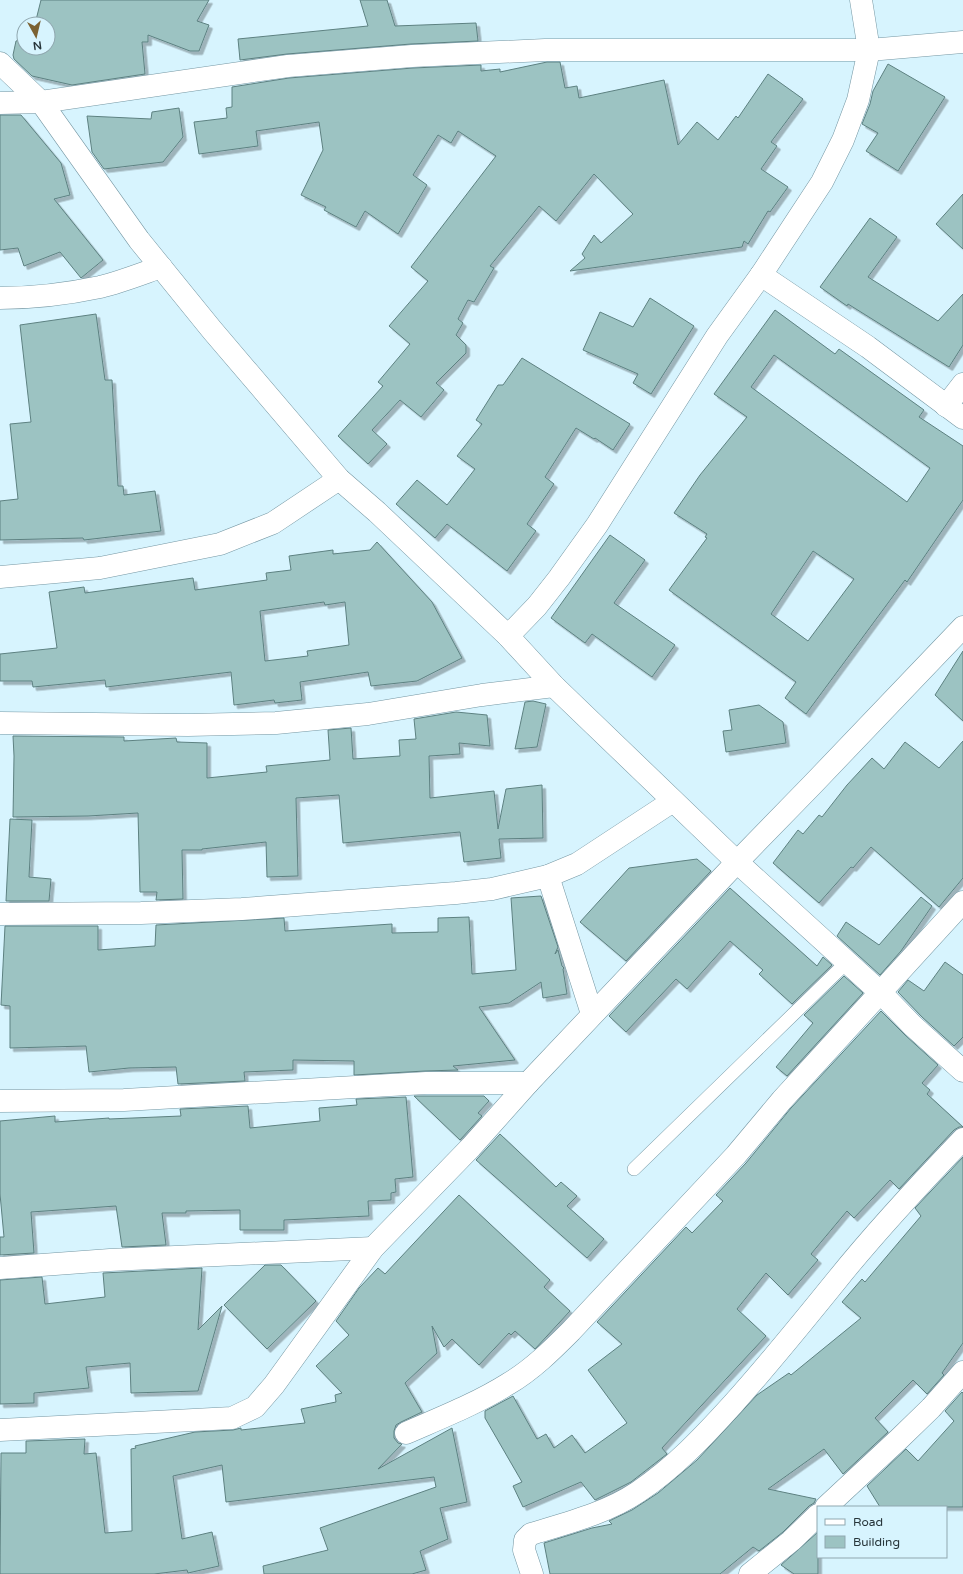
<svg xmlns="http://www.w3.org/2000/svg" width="963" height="1574" font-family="'Varela Round',sans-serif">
	<defs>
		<filter id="shadow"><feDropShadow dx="3.5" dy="3.5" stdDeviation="0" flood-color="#0004"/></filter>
	</defs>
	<rect width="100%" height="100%" fill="#d7f4fe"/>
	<g fill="#9cc3c2" stroke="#5d8181" fill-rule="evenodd" filter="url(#shadow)">
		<polygon points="41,0 209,0 197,21 209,25 199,51 190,51 148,35 148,42 142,42 145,74 72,85 32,76 14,59 13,55 16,41 24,39 24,48 48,48 48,24 35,24"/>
		<polygon points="360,0 387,0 395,26 476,23 478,41 411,44 287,54 240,60 238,39 368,26"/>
		<polygon points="547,62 560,62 565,88 577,86 579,98 664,80 678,145 697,122 718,140 736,116 738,118 768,74 803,99 771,142 777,146 761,169 788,187 770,212 768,211 748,244 744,241 742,247 570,271 585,258 582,254 594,235 601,243 633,214 594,174 556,221 539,206 490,266 494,268 474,302 468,300 458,319 463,323 456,335 466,345 466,353 436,383 444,390 421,417 400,400 372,430 387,444 368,464 338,436 383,386 378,382 410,344 389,326 428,281 411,267 496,156 458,131 451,143 438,135 413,175 427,185 398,234 365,211 356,227 324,210 326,207 301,195 323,150 319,122 256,131 258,146 199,154 194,122 227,118 226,108 232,107 232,87 289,78 413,68 481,65 481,71 500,69 500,72"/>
		<polygon points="888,64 945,97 898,171 866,151 878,133 862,124 870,104 873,91"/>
		<polygon points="179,108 183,137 163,162 104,169 92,152 87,116 151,119 152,112"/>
		<polygon points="0,115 21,115 61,163 70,195 54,199 103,260 81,278 60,252 24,266 18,248 0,250"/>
		<polygon points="963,194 963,249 936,224"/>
		<polygon points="870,218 897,237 868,277 938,321 963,294 963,345 949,367 848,304 847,306 820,287"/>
		<polygon points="650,298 694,326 651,394 633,383 638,374 583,350 600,312 633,327"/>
		<path d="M775,310L835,354L839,349L924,410L919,417L963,446V500L907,582L905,580L806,714L785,698L796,682L669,590L707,538L705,537L707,534L674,513L700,475L747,417L714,394ZM774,355L930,468L907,502L751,387ZM813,551L854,579L808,641L771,614Z"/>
		<polygon points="96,314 105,380 112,380 118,486 123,486 124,495 155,491 161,531 84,540 83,538 0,540 0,501 18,499 10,424 31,422 20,325"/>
		<polygon points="522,358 630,424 613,450 595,438 594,439 576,428 545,477 554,484 527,524 536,531 507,571 447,524 435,538 396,504 417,480 447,505 475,469 457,456 482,424 476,420 498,385 503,385"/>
		<polygon points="610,535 645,560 614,603 675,645 652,677 592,634 585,643 551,618"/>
		<path d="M377,542L432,602L462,658L417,681L371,686L368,672L300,682L302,700L275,703L274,700L234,705L231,672L106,687L105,680L33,687L32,681H0V654L57,648L49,592L84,587L85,593L193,578L195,590L267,580L266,573L291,570L289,556L333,550V554L370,550ZM324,602L325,605L345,602L349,645L307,651L308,656L265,661L260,611Z"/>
		<polygon points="963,651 963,721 935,695"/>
		<polygon points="533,701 546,704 537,747 515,749 525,702"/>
		<polygon points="759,705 783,722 786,743 726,752 723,731 732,730 729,710"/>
		<polygon points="456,712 487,715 490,746 459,743 460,754 429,756 430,798 494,791 498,829 506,789 542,785 543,838 499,839 501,858 464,862 460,832 343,843 339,795 296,798 298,876 267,877 266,842 202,849 202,850 182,850 183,899 156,900 157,892 140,892 138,813 88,816 13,817 14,756 13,736 124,737 124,741 176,738 177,742 207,743 207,778 267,772 266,766 330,760 328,730 351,728 353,759 400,756 399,740 416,739 414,719"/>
		<polygon points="963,741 963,878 939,907 871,847 853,868 851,867 819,903 773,863 798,830 803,834 819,815 822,817 847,785 872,758 884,769 905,742 939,768"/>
		<polygon points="10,819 32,820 29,877 51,879 49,901 6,901"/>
		<polygon points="697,859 711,871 626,961 580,922 629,868"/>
		<polygon points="730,888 817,966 823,957 832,965 792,1004 759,974 763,970 730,941 687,989 676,979 626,1032 609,1016"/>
		<polygon points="541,896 558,947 555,954 558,950 562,966 564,968 563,969 567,994 543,998 541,982 509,1003 479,1007 515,1060 453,1066 458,1070 425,1071 354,1075 354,1061 293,1060 293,1070 244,1072 245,1081 178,1084 176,1067 129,1068 89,1072 86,1046 10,1048 10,1006 1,1005 5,926 98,926 98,950 155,946 156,925 284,918 285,931 392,924 392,933 438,932 438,918 469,917 472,974 516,970 511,898"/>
		<polygon points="921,897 932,906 901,951 880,975 837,936 846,922 879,945"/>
		<polygon points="945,962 963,975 963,1037 954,1046 922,1017 898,992 908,980 924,991"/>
		<polygon points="844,976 863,993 787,1076 776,1067 813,1023 804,1015"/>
		<polygon points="881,1011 905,1035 938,1065 922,1083 930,1090 927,1094 963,1127 959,1127 954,1130 899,1189 890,1180 854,1218 847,1211 811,1254 818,1260 788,1295 766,1273 737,1309 766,1336 662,1448 667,1454 631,1482 595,1500 581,1482 523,1507 513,1486 522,1482 485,1418 485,1411 513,1396 537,1439 546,1434 554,1448 572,1435 585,1453 627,1423 588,1370 622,1344 597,1322 686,1227 692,1233 723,1201 716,1195 746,1163 791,1108"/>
		<polygon points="414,1096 484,1096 489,1101 478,1113 482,1116 460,1140"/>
		<polygon points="406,1097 413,1177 395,1179 396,1192 391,1193 391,1200 368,1201 369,1216 284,1220 284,1230 240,1230 240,1210 186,1211 186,1213 162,1213 166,1245 122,1247 116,1206 31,1212 34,1253 0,1255 0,1237 4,1237 0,1194 0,1121 55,1116 55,1122 109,1118 109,1119 181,1116 180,1109 248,1106 250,1128 320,1121 319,1108 357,1105 356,1099"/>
		<polygon points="500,1134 556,1187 561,1182 577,1196 567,1206 604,1239 587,1258 476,1160"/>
		<polygon points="963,1157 963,1343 942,1373 944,1375 927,1394 913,1380 875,1418 888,1432 843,1474 824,1449 768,1489 816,1499 814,1503 809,1506 783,1532 759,1551 753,1547 720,1574 550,1574 544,1543 592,1528 612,1524 609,1521 632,1510 658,1493 697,1460 757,1395 789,1373 791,1375 861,1318 842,1302 862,1279 865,1282 921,1216 915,1208"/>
		<polygon points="459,1195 550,1280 544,1287 570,1311 535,1349 515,1331 511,1335 509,1333 479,1365 452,1339 444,1347 432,1326 437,1353 405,1383 422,1412 401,1422 396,1425 394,1431 394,1438 398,1443 402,1444 378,1469 452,1428 467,1502 440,1508 448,1539 420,1551 426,1570 412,1574 264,1574 263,1566 328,1550 320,1528 436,1487 434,1477 226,1502 222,1465 173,1476 182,1539 212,1532 219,1566 188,1573 187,1570 154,1574 0,1574 1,1453 26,1453 26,1441 85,1439 84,1454 96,1453 105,1533 132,1531 131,1449 136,1448 135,1446 195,1432 233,1430 241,1428 241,1430 305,1423 301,1409 336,1402 335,1395 342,1393 316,1366 349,1335 336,1321 359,1288 378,1268 385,1274"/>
		<polygon points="265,1265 281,1265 316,1301 267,1349 224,1305"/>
		<polygon points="202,1268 198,1330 222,1306 198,1391 131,1393 130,1363 86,1367 89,1388 34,1393 34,1403 0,1404 0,1280 42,1277 45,1304 105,1297 103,1273"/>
		<polygon points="962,1392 963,1393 963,1507 880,1507 867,1486 906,1449 918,1461 954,1421 945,1411"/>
		<polygon points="818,1532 818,1574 794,1574 781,1565"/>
	</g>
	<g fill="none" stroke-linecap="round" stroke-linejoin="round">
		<defs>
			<polyline id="service" points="634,1169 847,962"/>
			<g id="minor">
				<polyline points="0,63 41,102"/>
				<polyline points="0,103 41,102 288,66 412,56 545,50 869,50 963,42"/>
				<polyline points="761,275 868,347 963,418"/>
				<path d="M0,298C34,298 67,294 100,287C121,282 141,274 161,267"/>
				<polyline points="946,406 963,384"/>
				<polyline points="0,577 100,568 220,544 273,523 339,479"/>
				<polyline points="508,636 537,606 559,578 597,525 717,336 761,275 822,182 843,140 858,100 869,50 861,0"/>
				<polyline points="0,723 188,725 276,723 368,714 482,695 554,686"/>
				<polyline points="548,876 592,1014"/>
				<polyline points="0,914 141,913 242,909 456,893 492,889 548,876 577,864 673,801"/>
				<polyline points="0,1101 124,1100 426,1083 528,1083"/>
				<polyline points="0,1268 110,1260 373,1248"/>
				<polyline points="0,1430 232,1418 255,1407 274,1385 373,1248 471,1147 528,1083 737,862 812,785 963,627"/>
				<path d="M406,1433C440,1418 476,1404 508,1384C532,1370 552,1350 571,1331L736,1155L782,1100L963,902"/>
				<polyline points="826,1507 899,1439 931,1408 963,1372"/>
				<path d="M532,1574L524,1550L525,1540L531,1534C567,1523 607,1513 638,1492C674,1468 704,1436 733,1404C769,1364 802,1323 836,1281C876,1231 919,1185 963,1139"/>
				<polyline points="750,1574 791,1541 818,1515"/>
			</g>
			<polyline id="tertiary" points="41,102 139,240 212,330 339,479 377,512 508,636 554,686 737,862 881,993 913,1026 963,1071"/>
		</defs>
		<use href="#service" stroke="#7597a3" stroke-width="14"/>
		<use href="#minor" stroke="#7597a3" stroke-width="23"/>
		<use href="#tertiary" stroke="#7597a3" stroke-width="23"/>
		<use href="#service" stroke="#fff" stroke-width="13"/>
		<use href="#minor" stroke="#fff" stroke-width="22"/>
		<use href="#tertiary" stroke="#fff" stroke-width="22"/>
	</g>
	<rect x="817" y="1506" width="130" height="52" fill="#d7f4fe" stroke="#90a7af"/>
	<rect x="825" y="1519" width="20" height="6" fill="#ffffff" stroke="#90a7af"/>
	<text x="853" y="1526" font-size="12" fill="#263439">Road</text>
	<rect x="825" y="1536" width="20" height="12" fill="#9cc3c2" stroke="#90a7af"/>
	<text x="853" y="1546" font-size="12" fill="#263439">Building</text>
	<g transform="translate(36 36) rotate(172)"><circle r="19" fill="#d7f4fe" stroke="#90a7af"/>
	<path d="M0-3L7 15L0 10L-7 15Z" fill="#7b6233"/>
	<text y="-6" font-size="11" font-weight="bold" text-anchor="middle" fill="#263439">N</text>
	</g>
</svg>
